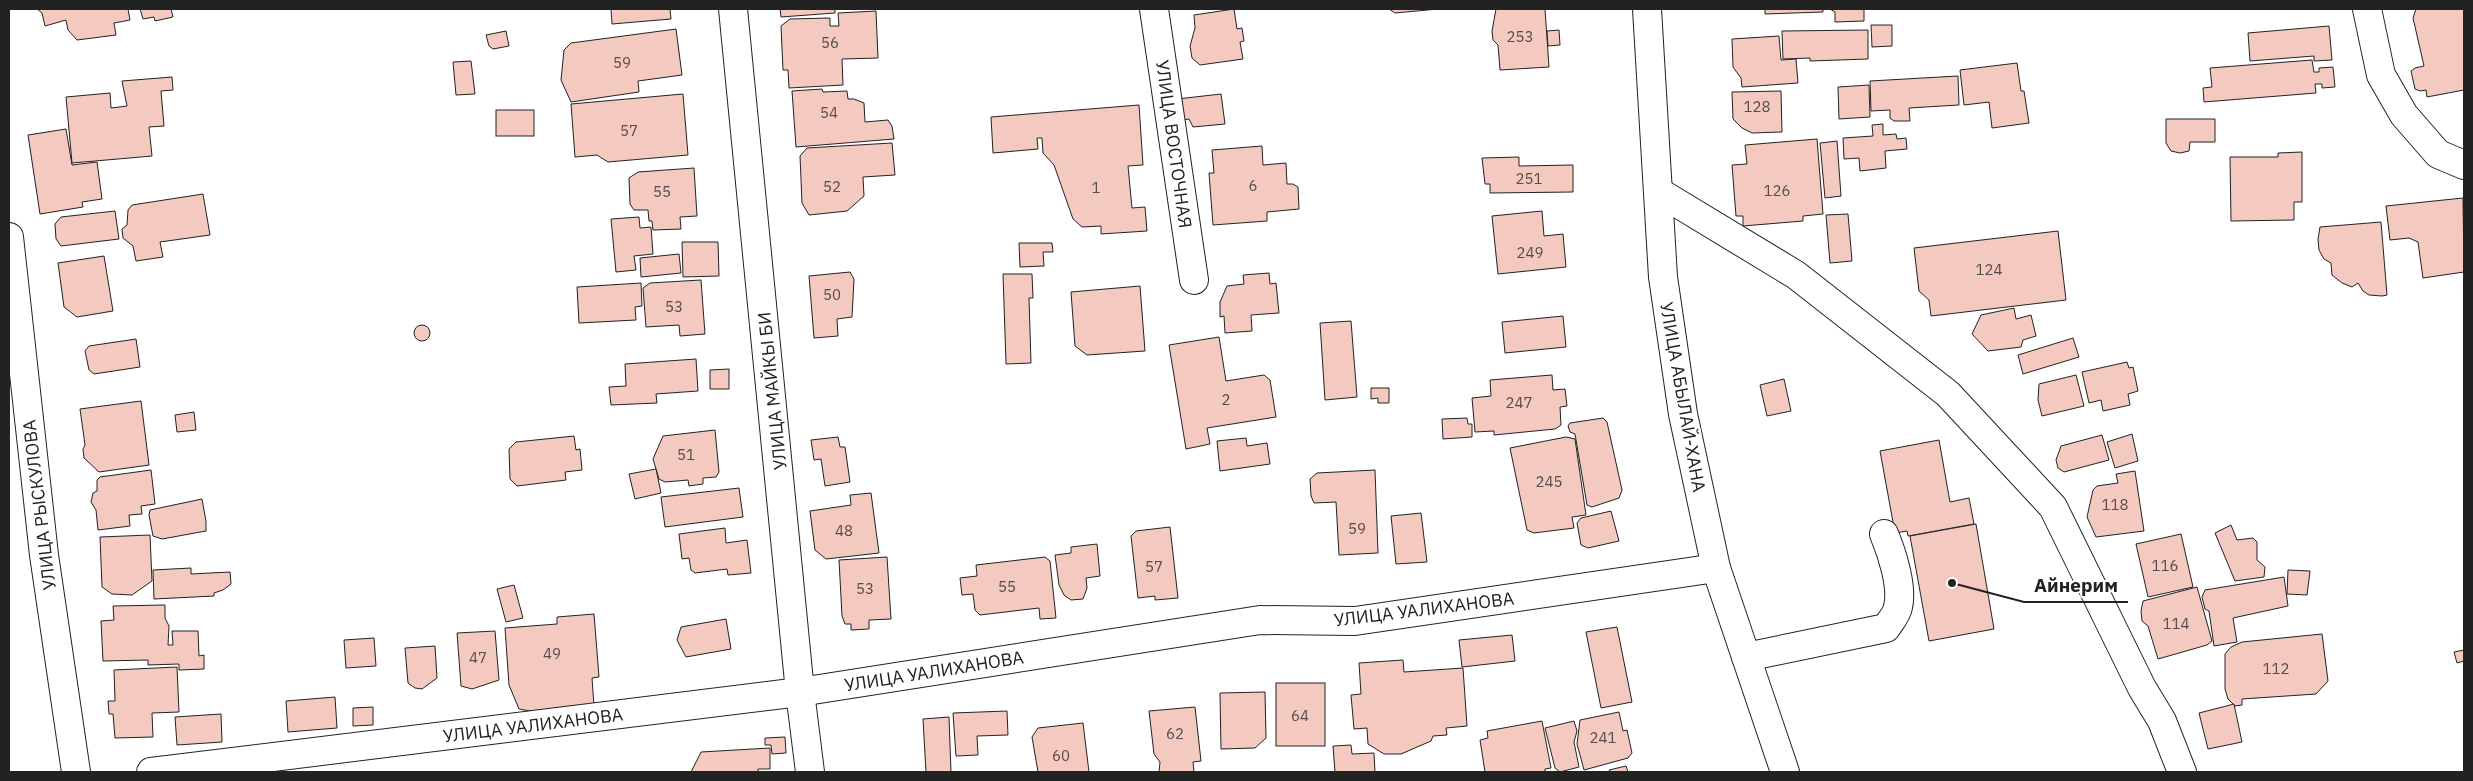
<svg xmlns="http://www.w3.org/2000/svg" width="2473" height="781" font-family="'IBM Plex Sans',sans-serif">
	<rect width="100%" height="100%" fill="#fff"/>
	<g fill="#f3c9c0" stroke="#222">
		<polygon points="37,9 128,9 130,20 114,23 116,35 77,40 68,30 66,20 45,26 42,13"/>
		<polygon points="140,9 171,9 173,17 155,21 154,17 143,19"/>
		<polygon points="611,9 670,9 671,19 612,24"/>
		<polygon points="780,9 835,9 835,13 781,17"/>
		<polygon points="1234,9 1237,29 1242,28 1244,41 1240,42 1243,59 1200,65 1192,58 1190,46 1195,28 1194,15"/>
		<polygon points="1389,9 1438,9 1395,13"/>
		<polygon points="1496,9 1545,9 1549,67 1500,70 1498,45 1493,40 1492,31"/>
		<polygon points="1765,9 1823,9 1823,12 1765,14"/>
		<polygon points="1830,9 1864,9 1864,21 1835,22 1835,12"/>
		<polygon points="2416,9 2464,9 2464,90 2427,97 2426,90 2420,91 2415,89 2411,71 2415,68 2424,66 2413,18"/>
		<polygon points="876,11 878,58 842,59 843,85 789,88 788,70 783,70 781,26 790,19 830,18 830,26 839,26 838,13"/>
		<polygon points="1871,25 1892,25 1892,46 1872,47"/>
		<polygon points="2329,26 2332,60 2314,61 2314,56 2250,61 2248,33"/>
		<polygon points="676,29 682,75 638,81 639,92 571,102 561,80 564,50 571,43"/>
		<polygon points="1559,30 1560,45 1548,46 1547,31"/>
		<polygon points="1868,30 1868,59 1810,61 1810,58 1783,59 1782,31"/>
		<polygon points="506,31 509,46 493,49 489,46 486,35"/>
		<polygon points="1779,36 1781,60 1796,59 1798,83 1742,87 1741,78 1733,67 1732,39"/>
		<polygon points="2312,60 2314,72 2319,72 2319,68 2333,67 2335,87 2322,88 2322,84 2315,84 2316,93 2204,102 2203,88 2212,87 2210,68"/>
		<polygon points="471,61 475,94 456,95 453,62"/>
		<polygon points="2017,63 2021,91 2024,91 2029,123 1992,128 1989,102 1964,105 1960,70"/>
		<polygon points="1958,76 1959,105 1909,108 1910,121 1894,121 1890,118 1890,110 1871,111 1870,81"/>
		<polygon points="172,77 173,90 161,91 164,126 149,127 152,156 72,163 66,97 110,93 111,108 127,106 122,81"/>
		<polygon points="1869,85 1870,117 1839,119 1838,87"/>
		<polygon points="822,89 823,92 847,91 848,99 854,99 864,103 865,122 888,120 892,126 894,139 796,147 792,91"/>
		<polygon points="1781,91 1782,132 1752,133 1742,128 1733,119 1732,92"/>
		<polygon points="683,94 688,155 608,162 597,155 575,157 571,104"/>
		<polygon points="1221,94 1225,124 1193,127 1189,119 1183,120 1177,99"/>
		<polygon points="1139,105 1143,165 1128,166 1132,208 1145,207 1147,231 1101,234 1101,226 1082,227 1073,219 1054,165 1043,153 1042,138 1037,138 1038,149 993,153 991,117"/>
		<rect x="496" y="110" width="38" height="26"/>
		<polygon points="2166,119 2215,119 2215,142 2190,142 2189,151 2180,153 2171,151 2166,143"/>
		<polygon points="1883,124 1883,135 1896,134 1897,139 1906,138 1907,149 1885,151 1886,168 1860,171 1859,158 1844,159 1843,138 1873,136 1872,125"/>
		<polygon points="66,129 72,165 97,162 102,199 82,202 83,207 40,214 28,135"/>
		<polygon points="1817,139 1823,214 1803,216 1803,221 1743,226 1743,216 1736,216 1732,165 1747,164 1745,145"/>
		<polygon points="1837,141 1841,196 1825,198 1820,143"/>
		<polygon points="892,143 895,175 863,177 864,196 847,211 809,215 802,203 800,156 807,148"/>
		<polygon points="1262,146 1263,165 1286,163 1287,184 1293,184 1298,187 1299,209 1267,212 1267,221 1213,225 1209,173 1214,173 1212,150"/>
		<polygon points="2302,152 2302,202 2294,202 2294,220 2231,221 2230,157 2278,157 2278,153"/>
		<polygon points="1519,157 1519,166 1573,165 1573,192 1490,193 1490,184 1485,184 1482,158"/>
		<polygon points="694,168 697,216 680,217 681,229 653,230 652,221 649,221 648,210 634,210 630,204 629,178 638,172"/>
		<polygon points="203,194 210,235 160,242 163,257 136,261 133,246 123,238 122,229 127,225 128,210 132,205"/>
		<polygon points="2463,198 2464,272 2423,278 2418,242 2409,238 2390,240 2386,206"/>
		<polygon points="115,211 119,239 61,246 56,239 55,224 61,217"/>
		<polygon points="1542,211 1544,236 1563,234 1566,267 1498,274 1492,216"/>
		<polygon points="1848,214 1852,261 1830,263 1826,215"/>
		<polygon points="639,217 640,228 651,227 653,254 634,256 636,270 616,272 611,219"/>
		<polygon points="2381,222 2387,295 2382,296 2369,295 2363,291 2358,283 2352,287 2342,283 2332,275 2331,263 2324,259 2319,250 2318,239 2320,227"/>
		<polygon points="2058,231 2066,300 1931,316 1929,300 1919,291 1914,248"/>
		<polygon points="682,242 718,242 719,276 683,277"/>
		<polygon points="1019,243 1052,243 1053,252 1043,252 1044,266 1020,267"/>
		<polygon points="679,254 681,273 641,277 640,258"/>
		<polygon points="104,256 113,311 77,317 64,307 58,263"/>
		<polygon points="850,272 854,279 852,317 837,319 838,336 814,338 809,276"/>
		<polygon points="1269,273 1270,284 1276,283 1279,313 1251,315 1252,331 1225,333 1224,316 1220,317 1220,302 1227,286 1244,284 1243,275"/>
		<polygon points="1003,274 1032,274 1033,298 1029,298 1031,363 1006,364"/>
		<polygon points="701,280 705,334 680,336 679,325 646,327 643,288 650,283"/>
		<polygon points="641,283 642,306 635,307 636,320 579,323 577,287"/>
		<polygon points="1140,286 1145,351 1087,355 1075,346 1071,292"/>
		<polygon points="2014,308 2016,319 2031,315 2036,336 2023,340 2021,347 1988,351 1972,334 1981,315"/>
		<polygon points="1563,316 1566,347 1505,353 1502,322"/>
		<polygon points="1351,321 1357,397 1325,400 1320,323"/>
		<circle cx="422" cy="333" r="8"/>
		<polygon points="1219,337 1226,381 1264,375 1270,380 1276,417 1207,428 1210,444 1186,449 1169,345"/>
		<polygon points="2073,338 2079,357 2023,374 2018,355"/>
		<polygon points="136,339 140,367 94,374 89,370 85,351 89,346"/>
		<polygon points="696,359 698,391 656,394 657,403 611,405 609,387 626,386 625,364"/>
		<polygon points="2127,362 2129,368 2133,367 2138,391 2128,394 2130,405 2103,411 2101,400 2089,403 2082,372"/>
		<polygon points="729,369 729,389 710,389 710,370"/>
		<polygon points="1552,375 1553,390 1565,389 1567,406 1560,407 1561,425 1555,429 1494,435 1494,431 1475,432 1472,398 1491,396 1490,380"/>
		<polygon points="2076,375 2084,406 2042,416 2038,400 2039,384"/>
		<polygon points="1784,379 1791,411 1767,416 1760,385"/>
		<polygon points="1371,388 1389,388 1389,403 1378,403 1378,398 1371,399"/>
		<polygon points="141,401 149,465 99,472 84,458 83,449 85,445 80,409"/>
		<polygon points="194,412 196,430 177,432 175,415"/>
		<polygon points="1467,418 1468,424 1472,424 1472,437 1443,439 1442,419"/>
		<polygon points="1603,418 1607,422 1622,490 1619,498 1592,507 1587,505 1575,434 1570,432 1568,426 1570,423"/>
		<polygon points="715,430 719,472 716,477 703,478 703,484 689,486 688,480 665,482 659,479 653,459 663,436"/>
		<polygon points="2132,434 2138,461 2115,468 2107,442"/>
		<polygon points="2102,435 2109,460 2064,472 2058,468 2056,460 2061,446"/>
		<polygon points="574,436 576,450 580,449 582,470 565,472 566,480 517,486 510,479 509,449 516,442"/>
		<polygon points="838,437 840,447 845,447 850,482 825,486 821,459 814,460 811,440"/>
		<polygon points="1566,437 1575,439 1586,515 1572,517 1574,528 1534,533 1527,530 1510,448"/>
		<polygon points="1246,438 1247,446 1267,443 1270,464 1220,471 1217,441"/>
		<polygon points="1939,440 1950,502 1969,498 1974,524 1908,536 1907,531 1895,533 1880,451"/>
		<polygon points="656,469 661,493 635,499 629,474"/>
		<polygon points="151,470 155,504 141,506 142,514 129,515 130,526 98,530 96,510 91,502 93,493 97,491 97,480 100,477"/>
		<polygon points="1375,470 1378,553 1339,555 1336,502 1314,503 1311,496 1310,479 1317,473"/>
		<polygon points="2135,471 2144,531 2096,537 2087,517 2093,490 2097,486 2118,483 2116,474"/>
		<polygon points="739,488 743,517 665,527 661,497"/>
		<polygon points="871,493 879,553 826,559 815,550 810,511 851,505 850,495"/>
		<polygon points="202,499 206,521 206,531 162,539 153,536 149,515 150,510"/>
		<polygon points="1611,511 1619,541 1588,548 1581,545 1577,523 1581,518"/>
		<polygon points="1421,513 1427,562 1396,564 1391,516"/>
		<polygon points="1976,524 1994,629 1929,641 1910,536"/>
		<polygon points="2231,525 2237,540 2253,538 2257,542 2257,560 2265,567 2264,577 2235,581 2215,533"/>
		<polygon points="1170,527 1178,598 1155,600 1155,596 1138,598 1131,536 1136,531"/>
		<polygon points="725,528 726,543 747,540 751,573 728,575 727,569 695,573 691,570 689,558 682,559 679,534"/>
		<polygon points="2181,534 2193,587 2148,597 2136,544"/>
		<polygon points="150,535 152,581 132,595 112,594 102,587 100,537"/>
		<polygon points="1097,544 1100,576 1086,578 1087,588 1083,599 1071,600 1064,595 1059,585 1055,555 1071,553 1071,547"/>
		<polygon points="887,557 891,619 869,620 869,629 851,630 851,624 845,624 842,616 839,560"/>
		<polygon points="1045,557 1050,561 1056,618 1040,619 1039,608 980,615 975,610 973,594 962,595 960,578 977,576 976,565"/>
		<polygon points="191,568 191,574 230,572 231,584 223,590 214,593 214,596 154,599 153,570"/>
		<polygon points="2288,570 2310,571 2307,595 2287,594"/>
		<polygon points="2284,577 2288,606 2233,618 2237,642 2214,646 2209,611 2205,609 2202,597 2205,590"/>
		<polygon points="514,585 523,618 506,622 497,589"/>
		<polygon points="2197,587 2212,641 2207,645 2158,659 2148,626 2142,621 2141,611 2143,601"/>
		<polygon points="165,605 165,618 169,626 168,645 173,645 172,631 198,631 199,656 204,655 204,669 179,670 179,664 148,665 148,660 103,661 101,621 114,620 113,606"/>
		<polygon points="594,614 599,677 592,678 594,706 530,711 519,709 509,685 505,628 557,624 557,617"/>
		<polygon points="726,619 731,649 686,657 677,640 681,627"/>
		<polygon points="1617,627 1632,702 1601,708 1586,632"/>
		<polygon points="495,631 499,680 472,689 461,686 457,633"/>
		<polygon points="2322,634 2328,681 2316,694 2242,699 2242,705 2235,706 2228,699 2225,689 2225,654 2231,647 2242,642"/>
		<polygon points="1512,635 1515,661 1462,667 1459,640"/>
		<polygon points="374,638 376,666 346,668 344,640"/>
		<polygon points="435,646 437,678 422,689 415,688 408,683 405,648"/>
		<polygon points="2464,650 2464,661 2457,663 2454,652"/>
		<polygon points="1403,660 1404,672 1463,668 1467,726 1446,728 1447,735 1433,736 1431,741 1401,754 1384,754 1368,744 1367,728 1354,729 1351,695 1361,694 1359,663"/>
		<polygon points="177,667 179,712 152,713 153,737 115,738 113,714 109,714 108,701 115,701 114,670"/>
		<rect x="1276" y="683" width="49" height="63"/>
		<polygon points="1265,692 1266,738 1255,748 1221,749 1220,693"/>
		<polygon points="335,697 337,728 288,732 286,701"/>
		<polygon points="2234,704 2242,742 2208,749 2199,713"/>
		<polygon points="373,707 373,725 353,726 353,708"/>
		<polygon points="1195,707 1201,761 1193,762 1194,772 1159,772 1160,762 1154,754 1149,711"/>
		<polygon points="1007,711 1008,735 977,736 978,755 956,756 953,713"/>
		<polygon points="1619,712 1623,731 1627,730 1632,753 1628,758 1584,770 1577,744 1580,720"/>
		<polygon points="221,714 222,742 177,745 175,717"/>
		<polygon points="949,717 951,772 926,772 923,719"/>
		<polygon points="1542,721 1551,768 1545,769 1545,772 1485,772 1480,740 1488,738 1487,731"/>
		<polygon points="1574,721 1577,731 1574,742 1579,767 1560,772 1555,768 1545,728"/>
		<polygon points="1083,723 1089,772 1038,772 1032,737 1038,728"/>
		<polygon points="785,737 786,753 772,754 771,745 765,745 765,738"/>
		<polygon points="1351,745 1352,754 1374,753 1375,772 1335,772 1333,746"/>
		<polygon points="770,748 770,769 758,769 758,772 691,772 701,752"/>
		<polygon points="1626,766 1628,772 1610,772 1609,770"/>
	</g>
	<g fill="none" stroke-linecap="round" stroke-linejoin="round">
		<defs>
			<g id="street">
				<polyline points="733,9 800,692 810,772"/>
				<polyline points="1154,9 1194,280"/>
				<polyline points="1647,9 1663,277 1683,414 1716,568 1785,772"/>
				<polyline points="2367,9 2381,75 2404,115 2438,154 2464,165"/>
				<polyline points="1659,192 1796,275 1948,394 2053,507 2142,688 2162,721 2182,772"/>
				<polyline points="9,237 44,555 76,772"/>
				<path d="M1746,657L1886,628C1890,622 1897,614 1898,607C1903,587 1892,553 1884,534"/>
				<polyline points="151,772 800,692 1260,620 1355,621 1716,568"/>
			</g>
		</defs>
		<use href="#street" stroke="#222" stroke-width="30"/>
		<use href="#street" stroke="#fff" stroke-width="28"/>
	</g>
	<g text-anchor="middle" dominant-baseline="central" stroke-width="4" stroke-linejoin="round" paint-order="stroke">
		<g font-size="15" fill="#564c4a">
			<text x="1520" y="36">253</text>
			<text x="830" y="42">56</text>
			<text x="622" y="62">59</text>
			<text x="1757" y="106">128</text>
			<text x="829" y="112">54</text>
			<text x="629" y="130">57</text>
			<text x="1529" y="178">251</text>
			<text x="1253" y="185">6</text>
			<text x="832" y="186">52</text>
			<text x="1096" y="187">1</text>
			<text x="1777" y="190">126</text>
			<text x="662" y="191">55</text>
			<text x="1530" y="252">249</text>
			<text x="1989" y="269">124</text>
			<text x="832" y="294">50</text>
			<text x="674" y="306">53</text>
			<text x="1226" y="399">2</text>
			<text x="1519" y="402">247</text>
			<text x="686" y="454">51</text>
			<text x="1549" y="481">245</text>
			<text x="2115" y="504">118</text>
			<text x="1357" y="528">59</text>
			<text x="844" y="530">48</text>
			<text x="2165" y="565">116</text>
			<text x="1154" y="566">57</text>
			<text x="1007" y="586">55</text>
			<text x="865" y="588">53</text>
			<text x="2176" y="623">114</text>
			<text x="552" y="653">49</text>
			<text x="478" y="657">47</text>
			<text x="2276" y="668">112</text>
			<text x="1300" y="715">64</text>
			<text x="1175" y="733">62</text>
			<text x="1603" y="737">241</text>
			<text x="1061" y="755">60</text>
		</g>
		<g font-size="18" fill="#222" stroke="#fff">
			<text transform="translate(1174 144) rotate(82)">УЛИЦА ВОСТОЧНАЯ</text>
			<text transform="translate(772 391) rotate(-96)">УЛИЦА МАЙКЫ БИ</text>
			<text transform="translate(1683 397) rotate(80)">УЛИЦА АБЫЛАЙ-ХАНА</text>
			<text transform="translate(39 505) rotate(-97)">УЛИЦА РЫСКУЛОВА</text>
			<text transform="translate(1424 609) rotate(-7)">УЛИЦА УАЛИХАНОВА</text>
			<text transform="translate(934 671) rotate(-9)">УЛИЦА УАЛИХАНОВА</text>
			<text transform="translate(533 725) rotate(-7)">УЛИЦА УАЛИХАНОВА</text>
		</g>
	</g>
	<path fill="none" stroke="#222" stroke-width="2" d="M1952 583L2024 602H2128"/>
	<circle fill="#222" stroke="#fff" stroke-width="2" cx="1952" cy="583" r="5"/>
	<g font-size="19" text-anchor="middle" font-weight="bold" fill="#222" stroke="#fff" stroke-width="4" stroke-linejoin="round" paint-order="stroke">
		<text x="2076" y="592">Айнерим</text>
	</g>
	<rect width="2473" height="781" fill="none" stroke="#222222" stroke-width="20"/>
</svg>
